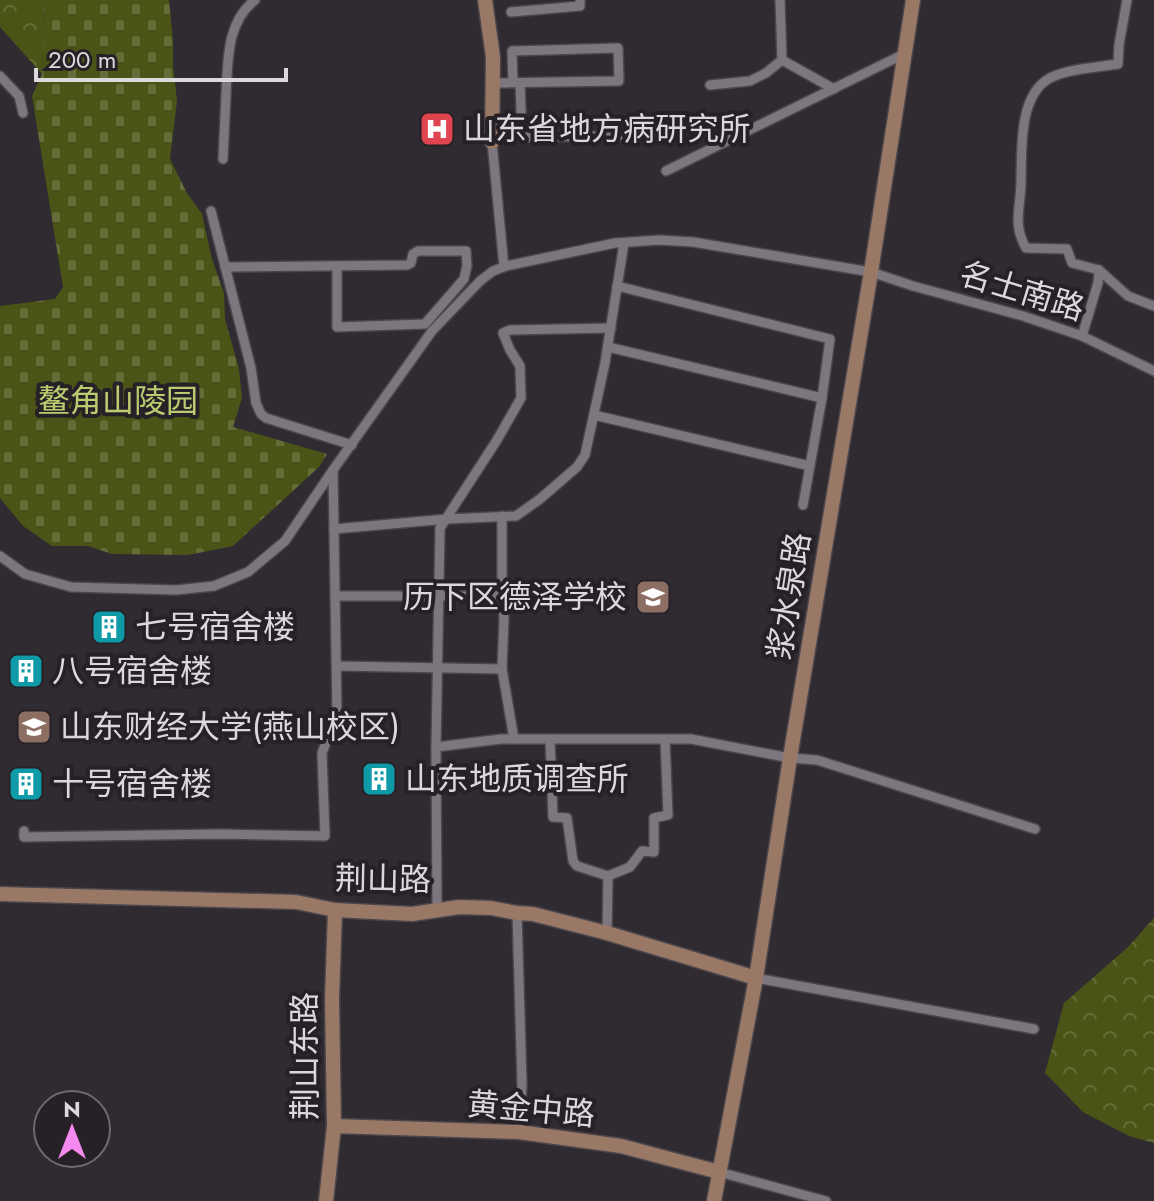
<svg xmlns="http://www.w3.org/2000/svg" width="1154" height="1201" font-family="Jost,'Noto Sans SC',sans-serif">
	<defs>
		<pattern id="forest-crowns" width="20" height="18" patternUnits="userSpaceOnUse" patternTransform="scale(2)"><rect width="20" height="18" fill="#4b5417"/><path d="M2 6a3 3 0 1 1 6 0M12 15a3 3 0 1 1 6 0" fill="none" stroke="#646c38"/></pattern>
		<pattern id="cemetery-stones" width="16" height="16" patternUnits="userSpaceOnUse" patternTransform="scale(2)"><rect width="16" height="16" fill="#4b5417"/><path d="M2 7V4a2 2 0 0 1 4 0v3zM10 15v-3a2 2 0 0 1 4 0v3z" fill="#646c38"/></pattern>
	</defs>
	<rect width="100%" height="100%" fill="#302a31"/>
	<g fill="url(#forest-crowns)">
		<polygon points="0,0 45,0 42,74 0,27"/>
		<polygon points="1154,918 1154,1143 1129,1136 1083,1112 1045,1073 1064,1003 1127,948"/>
	</g>
	<polygon fill="url(#cemetery-stones)" points="45,0 169,0 173,41 173,66 177,101 170,159 187,193 202,214 212,259 224,293 225,319 239,369 242,398 233,427 327,454 319,467 233,546 188,555 112,554 88,546 52,546 23,526 0,498 0,306 55,299 63,287 32,96 42,74"/>
	<g fill="none" stroke-linecap="round" stroke-linejoin="round">
		<defs>
			<g id="street">
				<polyline points="780,0 782,60 834,89"/>
				<polyline points="511,12 580,6 580,0"/>
				<polyline points="0,76 19,96 23,113"/>
				<polyline points="493,83 619,81 618,48 512,51 513,83"/>
				<polyline points="520,83 522,137 619,136"/>
				<polyline points="710,85 750,81 766,73 782,60"/>
				<polyline points="492,142 504,267"/>
				<path d="M223,159C224,137 225,116 226,95C228,62 226,22 255,0"/>
				<polyline points="666,171 904,54"/>
				<polyline points="211,211 251,368 256,403 261,414 266,418 352,445"/>
				<polyline points="225,267 407,265 411,263 413,254 418,251 466,251 467,266 464,279 425,324 337,327 337,266"/>
				<polyline points="1099,270 1128,296 1154,306"/>
				<polyline points="617,286 830,339 822,398"/>
				<path d="M1082,336L1098,283L1099,270L1072,263L1067,249L1026,248C1012,224 1021,207 1021,181C1022,151 1018,95 1050,78C1067,69 1099,67 1118,64L1119,45L1127,0"/>
				<polyline points="608,347 822,398 803,505"/>
				<polyline points="594,415 810,466"/>
				<polyline points="502,516 502,581 504,618 502,669 514,739"/>
				<polyline points="334,529 447,519 516,516 540,499 577,467 585,455 605,363 624,243"/>
				<polyline points="0,556 25,574 71,587 176,590 214,586 248,572 285,541 333,470"/>
				<polyline points="335,596 503,596"/>
				<polyline points="337,666 502,669"/>
				<polyline points="550,739 553,817 567,818 573,861 577,866 608,876"/>
				<polyline points="436,747 440,528 497,440 521,398 520,366 510,350 503,333 510,330 611,328"/>
				<polyline points="24,831 24,837 220,834 325,836 322,753 337,713 333,470 432,331 480,281 493,271 506,266 615,243 659,240 693,242 871,272 913,286 1023,316 1082,336 1154,371"/>
				<polyline points="437,910 436,747 501,739 691,739 790,758 817,760 1035,829"/>
				<polyline points="517,913 522,1085 519,1132"/>
				<polyline points="607,933 608,876 630,867 642,851 654,852 654,818 668,815 665,739"/>
				<polyline points="756,978 1034,1029"/>
				<polyline points="719,1172 826,1201"/>
			</g>
			<g id="secondary">
				<polyline points="485,0 493,57 492,142"/>
				<polyline points="0,894 296,902 335,910 412,914 459,907 491,908 517,913 533,914 607,933 756,978"/>
				<polyline points="334,1126 519,1132 621,1146 719,1172"/>
				<polyline points="326,1201 334,1126 332,999 335,910"/>
				<polyline points="714,1201 756,978 790,758 871,272 913,0"/>
			</g>
		</defs>
		<use href="#street" stroke="#4b454c" stroke-width="12"/>
		<use href="#secondary" stroke="#4b454c" stroke-width="17"/>
		<use href="#street" stroke="#7d767f" stroke-width="9"/>
		<use href="#secondary" stroke="#997965" stroke-width="14"/>
	</g>
	<defs>
		<symbol id="hospital-square" viewBox="-11 -11 22 22"><rect x="-9" y="-9" width="18" height="18" rx="4" fill="#e0444e" stroke="#262027"/><path d="M-5-5h3v3.5h4V-5h3V5h-3V1.5h-4V5h-3Z" fill="#fff"/></symbol>
		<symbol id="school-square" viewBox="-11 -11 22 22"><rect x="-9" y="-9" width="18" height="18" rx="4" fill="#8d6e63" stroke="#262027"/><path d="M0-5L7-2L0 1L-7-2ZM-4 1L0 2.5L4 1V4Q0 6-4 4Z" fill="#fff"/></symbol>
		<symbol id="building-square" viewBox="-11 -11 22 22"><rect x="-9" y="-9" width="18" height="18" rx="4" fill="#0f9aa8" stroke="#262027"/><path d="M-4-6H4V6H1V3H-1V6H-4ZM-2.5-4.3h1.7v1.8h-1.7ZM.8-4.3h1.7v1.8H.8ZM-2.5-1h1.7V.8h-1.7ZM.8-1h1.7V.8H.8Z" fill="#fff"/></symbol>
		<symbol id="university-square" viewBox="-11 -11 22 22"><rect x="-9" y="-9" width="18" height="18" rx="4" fill="#8d6e63" stroke="#262027"/><path d="M0-5L7-2L0 1L-7-2ZM-4 1L0 2.5L4 1V4Q0 6-4 4Z" fill="#fff"/></symbol>
	</defs>
	<g fill-rule="evenodd">
		<use href="#hospital-square" x="417" y="109" width="40" height="40"/>
		<use href="#school-square" x="633" y="577" width="40" height="40"/>
		<use href="#building-square" x="89" y="607" width="40" height="40"/>
		<use href="#building-square" x="6" y="651" width="40" height="40"/>
		<use href="#university-square" x="14" y="707" width="40" height="40"/>
		<use href="#building-square" x="359" y="759" width="40" height="40"/>
		<use href="#building-square" x="6" y="764" width="40" height="40"/>
	</g>
	<g text-anchor="middle" dominant-baseline="central" stroke-width="8" stroke-linejoin="round" paint-order="stroke">
		<g font-size="32" fill="#dbd8dc" stroke="#262027" text-anchor="start">
			<text x="463" y="129">山东省地方病研究所</text>
			<text x="627" y="597" text-anchor="end">历下区德泽学校</text>
			<text x="135" y="627">七号宿舍楼</text>
			<text x="52" y="671">八号宿舍楼</text>
			<text x="60" y="727">山东财经大学(燕山校区)</text>
			<text x="405" y="779">山东地质调查所</text>
			<text x="52" y="784">十号宿舍楼</text>
		</g>
		<g font-size="32" fill="#dbd8dc" stroke="#262027">
			<text transform="translate(1022 291) rotate(17)">名士南路</text>
			<text transform="translate(789 596) rotate(-81)">浆水泉路</text>
			<text transform="translate(383 879) rotate(1)">荆山路</text>
			<text transform="translate(305 1056) rotate(-90)">荆山东路</text>
			<text transform="translate(531 1109) rotate(5)">黄金中路</text>
		</g>
		<g font-size="32" fill="#bbcb6f" stroke="#262027">
			<text x="118" y="401">鳌角山陵园</text>
		</g>
	</g>
	<g transform="translate(72 1129)"><circle r="38" fill="#262027" stroke="#6e6a6f" stroke-width="2"/>
	<path d="M0-6L14 30L0 20L-14 30Z" fill="#f689ed"/>
	<text y="-12" font-size="22" font-weight="bold" text-anchor="middle" fill="#dbd8dc">N</text>
	</g>
	<path d="M36 68v12h250v-12" fill="none" stroke="#dbd8dc" stroke-width="4"/>
	<text x="48" y="68" font-size="24" fill="#dbd8dc" stroke="#262027" stroke-width="6" paint-order="stroke">200 m</text>
</svg>
